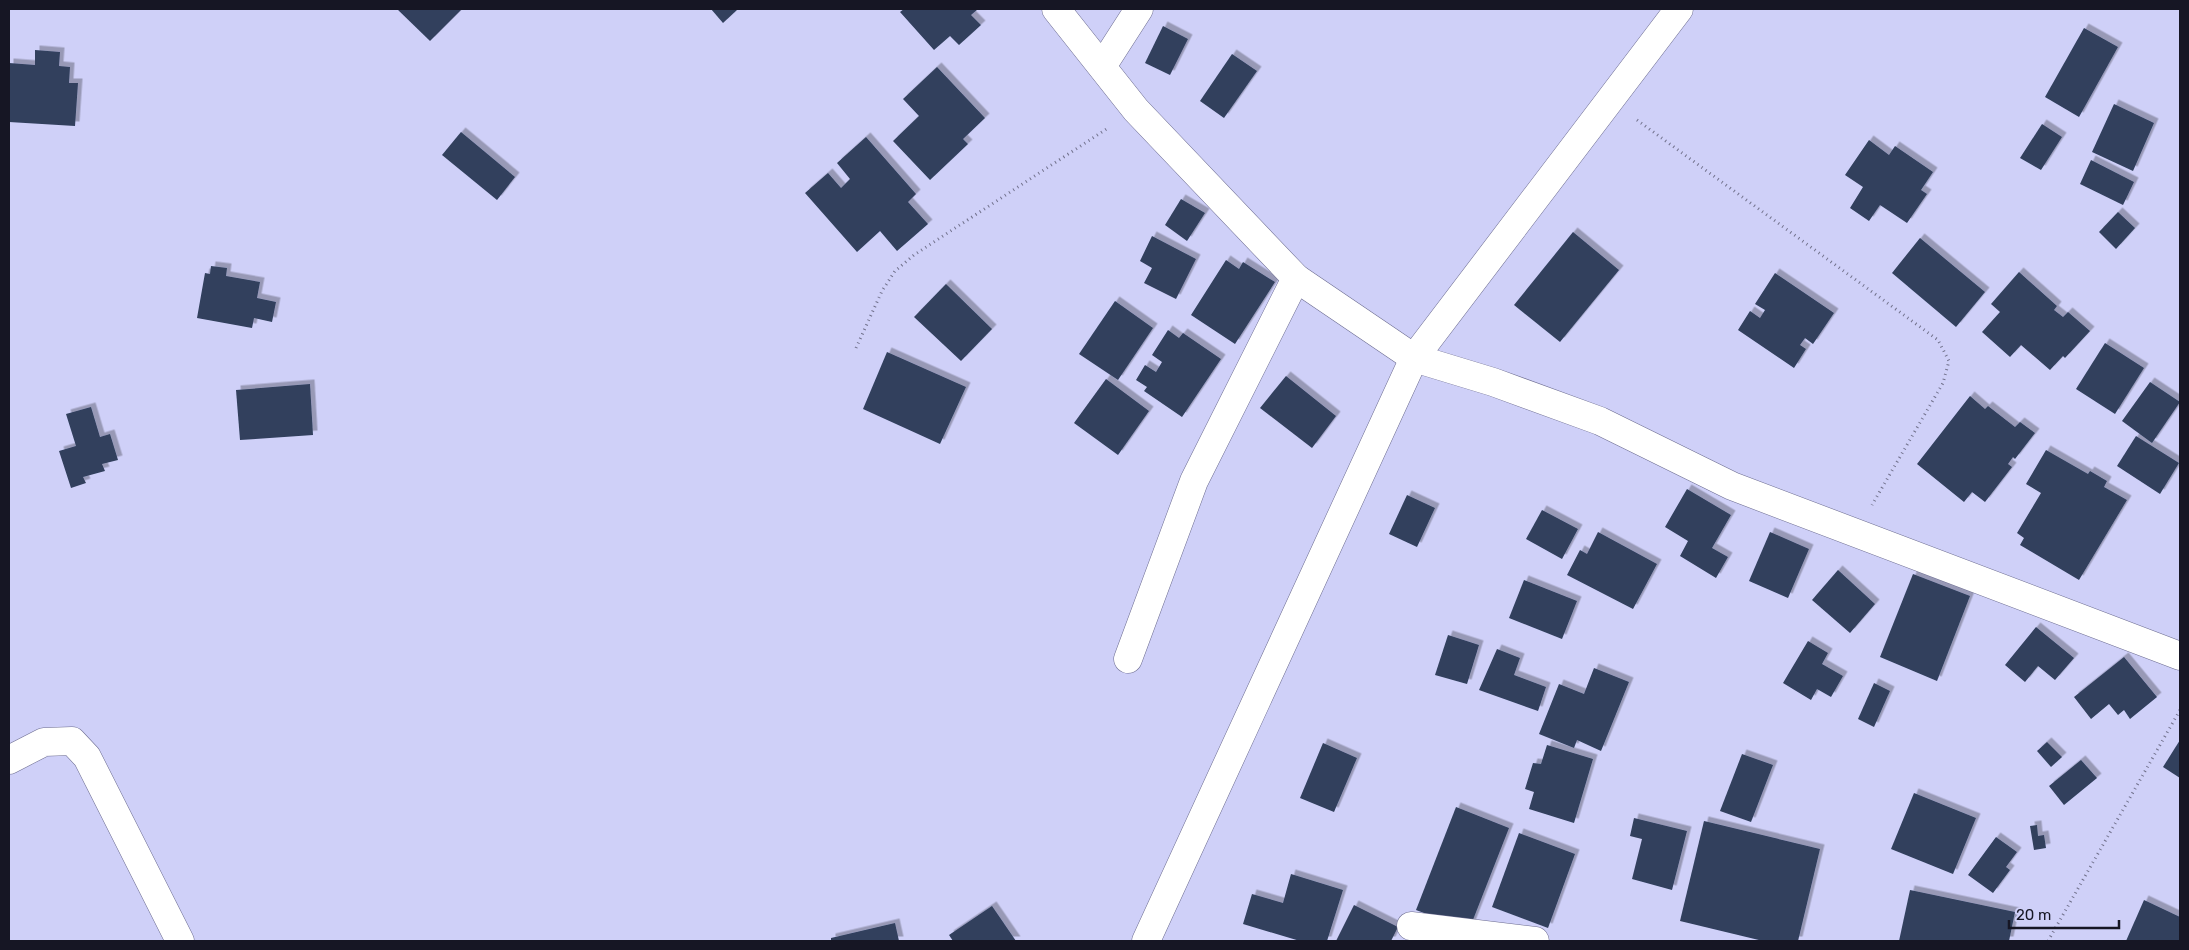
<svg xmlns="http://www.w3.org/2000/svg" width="2189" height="950" font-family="Rubik,sans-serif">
	<defs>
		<filter id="shadow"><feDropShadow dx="4.5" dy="-4.5" stdDeviation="0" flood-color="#0004"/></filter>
	</defs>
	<rect width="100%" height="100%" fill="#cfd0f8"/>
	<g fill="#303f5d" filter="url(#shadow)">
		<polygon points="397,9 462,9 430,41"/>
		<polygon points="711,9 738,9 723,23"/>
		<polygon points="904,9 978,9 971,15 981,25 959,45 950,36 934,50 900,12"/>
		<polygon points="1163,26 1188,39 1170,75 1145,63"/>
		<polygon points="2084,28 2118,47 2079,117 2045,97"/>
		<polygon points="35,50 60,52 59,66 70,67 69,83 78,83 75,126 9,122 9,63 35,65"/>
		<polygon points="1232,54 1257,71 1224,118 1200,101"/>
		<polygon points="937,67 985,118 963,139 968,144 930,180 893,141 919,116 903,99"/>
		<polygon points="2114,104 2154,123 2133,171 2092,152"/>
		<polygon points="2042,124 2062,137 2041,170 2020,158"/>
		<polygon points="461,132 515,177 497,200 442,155"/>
		<polygon points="866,137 916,194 908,202 928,224 897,251 880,231 857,252 805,193 828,173 841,188 850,179 837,163"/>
		<polygon points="1869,140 1889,155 1895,146 1933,172 1921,190 1927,194 1907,223 1880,205 1869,221 1850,208 1863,187 1845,175"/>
		<polygon points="2091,160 2134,182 2123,205 2080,184"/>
		<polygon points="1181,199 1205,213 1187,241 1165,225"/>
		<polygon points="2118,212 2135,228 2116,249 2099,232"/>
		<polygon points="1573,232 1619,270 1560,342 1514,305"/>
		<polygon points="1152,236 1196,259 1176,299 1144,283 1152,268 1140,261"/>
		<polygon points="1920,238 1985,292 1956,327 1892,273"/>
		<polygon points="1226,260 1239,269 1243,262 1275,282 1235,344 1191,315"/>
		<polygon points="211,266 227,268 226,276 260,282 257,298 276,302 272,322 254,318 252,328 197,318 205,273 210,274"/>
		<polygon points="2019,272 2057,306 2054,310 2063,317 2068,312 2090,331 2065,358 2063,356 2050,370 2021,345 2010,357 1982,332 2000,312 1991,304"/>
		<polygon points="1775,273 1834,313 1813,344 1805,338 1800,345 1806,349 1794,368 1738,330 1750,311 1760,318 1765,310 1755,304"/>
		<polygon points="946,284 992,329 961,361 914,317"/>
		<polygon points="1115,301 1153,328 1118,380 1079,354"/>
		<polygon points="1168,330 1179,338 1183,333 1221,359 1182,417 1144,391 1147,387 1136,380 1145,365 1156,372 1162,362 1152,355"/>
		<polygon points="2105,343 2144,368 2115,414 2076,389"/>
		<polygon points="887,352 966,387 940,444 863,409"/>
		<polygon points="1286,376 1336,416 1312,448 1260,408"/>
		<polygon points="1106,379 1149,411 1118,455 1074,423"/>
		<polygon points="2150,382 2180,402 2152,443 2122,421"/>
		<polygon points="310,384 313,435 240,440 236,390"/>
		<polygon points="1970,396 1985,409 1988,406 2015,427 2020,422 2035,433 2015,459 2013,457 2008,464 2012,467 1985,502 1972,492 1964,502 1917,464"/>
		<polygon points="91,407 100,437 110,434 118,460 102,464 105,471 83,477 86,483 71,488 59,451 76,446 66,414"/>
		<polygon points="2136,436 2179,463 2160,494 2117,466"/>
		<polygon points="2046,450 2088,474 2090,471 2107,481 2104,487 2127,500 2079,580 2020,545 2024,538 2017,533 2041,493 2026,484"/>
		<polygon points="1687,489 1731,515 1712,548 1728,557 1716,578 1680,556 1688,541 1665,527"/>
		<polygon points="1407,495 1435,508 1417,547 1389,534"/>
		<polygon points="1542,510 1578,529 1562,559 1526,539"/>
		<polygon points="1598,532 1657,564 1633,609 1567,575 1580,550 1587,554"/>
		<polygon points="1770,532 1809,549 1788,598 1749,581"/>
		<polygon points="1838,570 1875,604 1850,633 1812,600"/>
		<polygon points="1913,574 1970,596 1937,681 1880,657"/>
		<polygon points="1524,580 1577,601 1562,639 1509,618"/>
		<polygon points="2036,627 2074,658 2055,680 2038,666 2025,682 2005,665"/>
		<polygon points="1448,635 1479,645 1467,684 1435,675"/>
		<polygon points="1808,641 1828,653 1822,664 1843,676 1831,697 1817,689 1811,700 1783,683"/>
		<polygon points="1497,649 1520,658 1514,675 1546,687 1538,711 1479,690"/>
		<polygon points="2124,657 2157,697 2130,719 2124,710 2118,715 2109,704 2091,719 2074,697"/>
		<polygon points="1594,668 1629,682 1601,751 1577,740 1574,748 1539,734 1559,684 1584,694"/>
		<polygon points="1874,683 1890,691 1874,727 1858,719"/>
		<polygon points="2180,740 2180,778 2163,767"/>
		<polygon points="2047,742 2062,757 2051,767 2037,751"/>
		<polygon points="1323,743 1357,758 1334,812 1300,798"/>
		<polygon points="1547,745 1593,759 1574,823 1529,809 1534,792 1525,789 1533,763 1541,764"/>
		<polygon points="1742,754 1773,765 1751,822 1720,811"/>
		<polygon points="2081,760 2097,778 2064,805 2049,786"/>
		<polygon points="1914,793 1976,818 1953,874 1891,849"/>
		<polygon points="1456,807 1509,828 1469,930 1416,910"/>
		<polygon points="1634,818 1687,831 1672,890 1632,879 1642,839 1630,836"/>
		<polygon points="1704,821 1820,849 1798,941 1763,941 1680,921"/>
		<polygon points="2037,825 2038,836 2044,835 2046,848 2034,850 2030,826"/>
		<polygon points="1519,833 1575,854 1548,928 1492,907"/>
		<polygon points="1996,837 2017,852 2006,867 2010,870 1993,893 1968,875"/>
		<polygon points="1291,874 1343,890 1327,941 1300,941 1243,924 1252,894 1283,903"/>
		<polygon points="1910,890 2015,912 2009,941 1899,941"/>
		<polygon points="2144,900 2180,917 2180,941 2126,941"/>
		<polygon points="1354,905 1398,927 1391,941 1336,941"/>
		<polygon points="992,906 1016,941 953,941 949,935"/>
		<polygon points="895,923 899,941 831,941 831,938"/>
	</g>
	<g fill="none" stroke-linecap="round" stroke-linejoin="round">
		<defs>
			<g id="minor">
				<polyline points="1056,9 1136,110 1296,278 1414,358 1493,382 1600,421 1732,486 2180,656"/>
				<polyline points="1103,65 1139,9"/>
				<polyline points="1128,659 1194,481 1296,278"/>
				<polyline points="9,760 44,742 72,741 87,757 180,941"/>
				<polyline points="1411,926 1535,941"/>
				<polyline points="1146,941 1414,358 1679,9"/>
			</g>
		</defs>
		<use href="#minor" stroke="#6c6c90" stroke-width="29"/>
		<g stroke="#72728d" stroke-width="3" stroke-dasharray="1 4" stroke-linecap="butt">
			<polyline points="1637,120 1938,340 1949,361 1943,383 1872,505"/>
			<polyline points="856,348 882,291 895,271 914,255 1108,128"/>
			<polyline points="2048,941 2180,710"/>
		</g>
		<use href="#minor" stroke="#fff" stroke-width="28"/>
	</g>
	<rect width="2189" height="950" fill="none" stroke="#161624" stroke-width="20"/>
	<path d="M2009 920v8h110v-8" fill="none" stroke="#161624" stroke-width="2.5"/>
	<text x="2016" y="920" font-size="15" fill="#161624" stroke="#cfd0f8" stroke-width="4" paint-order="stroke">20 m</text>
</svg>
